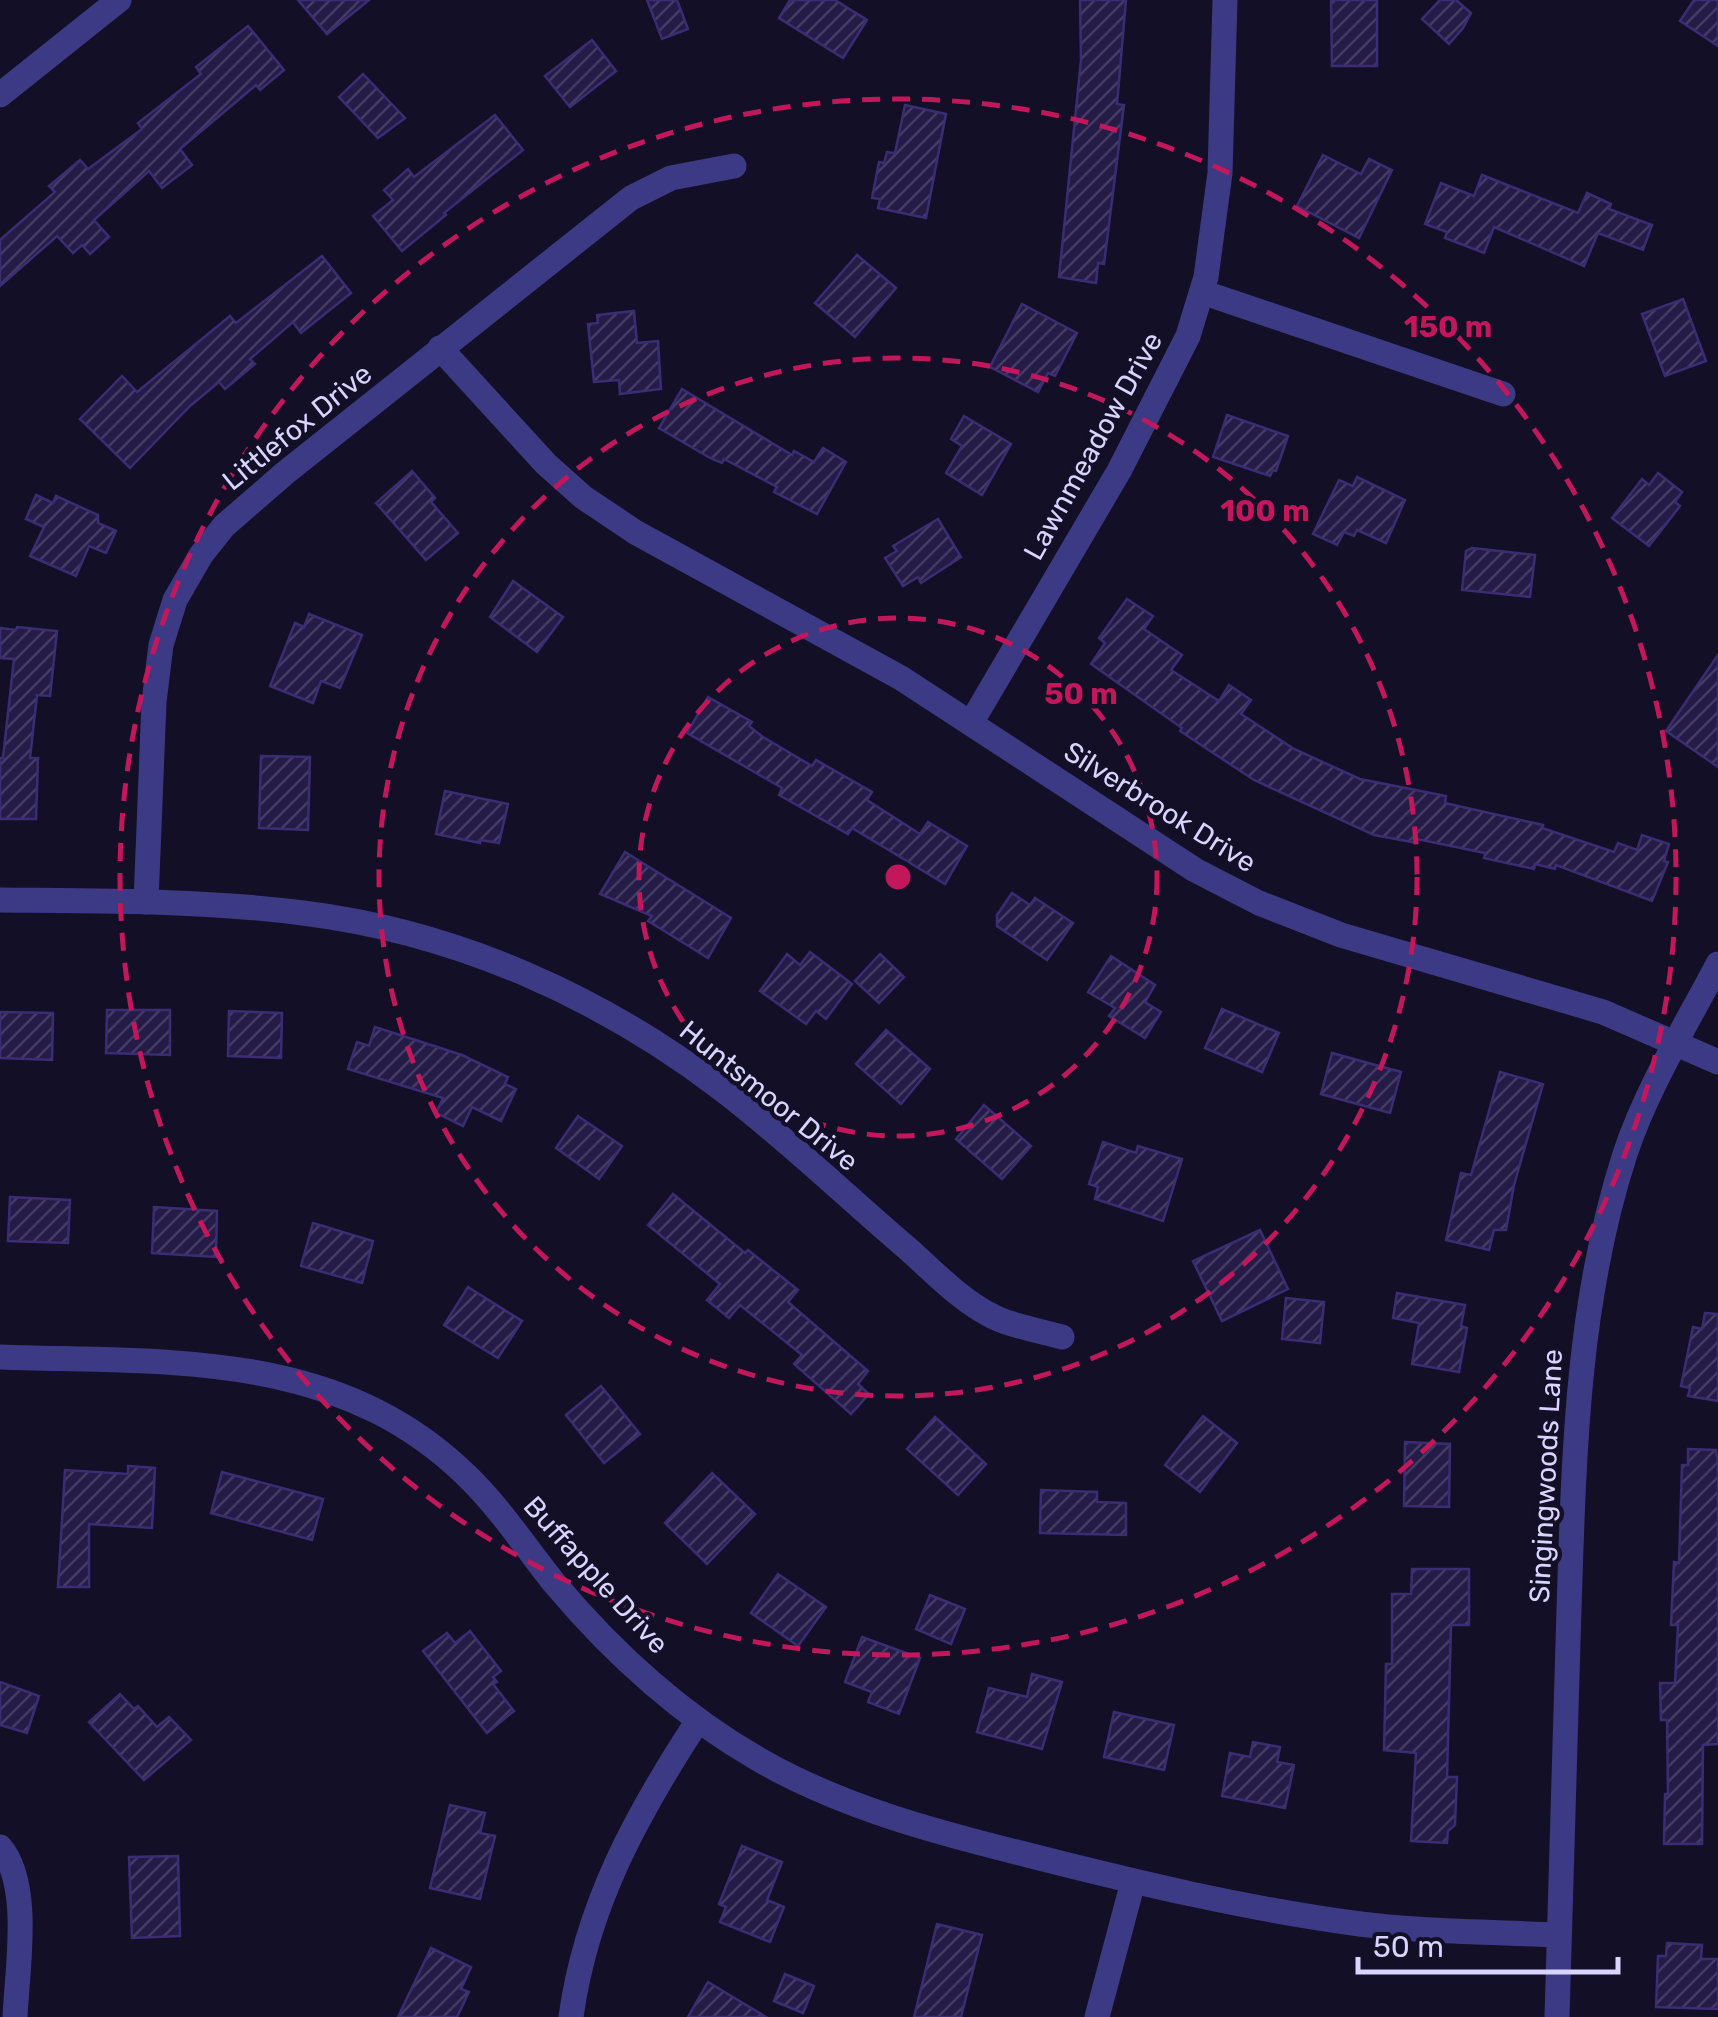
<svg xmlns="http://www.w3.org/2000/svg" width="1718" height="2017" font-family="Rubik,sans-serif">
	<defs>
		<pattern id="building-hatch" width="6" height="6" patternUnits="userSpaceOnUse" patternTransform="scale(2.5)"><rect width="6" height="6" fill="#241b47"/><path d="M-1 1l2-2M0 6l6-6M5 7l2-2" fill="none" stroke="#433b63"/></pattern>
	</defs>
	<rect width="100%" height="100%" fill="#130f26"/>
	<g fill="url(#building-hatch)" stroke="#3b2d73" stroke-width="2.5">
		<polygon points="298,0 369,0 327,34"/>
		<polygon points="647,0 677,0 688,29 662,39"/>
		<polygon points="790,0 835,0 867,20 843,58 779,18"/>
		<polygon points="1080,0 1126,0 1117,104 1124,105 1104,264 1098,263 1096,283 1059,277 1081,60"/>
		<polygon points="1331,0 1377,0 1377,66 1332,66"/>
		<polygon points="1440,0 1456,0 1471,13 1463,28 1449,44 1422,19"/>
		<polygon points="1694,0 1718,0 1718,46 1680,21"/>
		<polygon points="248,26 284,70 260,90 256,85 180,149 192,165 162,188 149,171 94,220 109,237 90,254 82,245 73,253 57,236 0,286 0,240 55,192 49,186 80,160 88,169 142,129 138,123 201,74 196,67"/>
		<polygon points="592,40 616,71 570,107 545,76"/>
		<polygon points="363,74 405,118 378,138 339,97"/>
		<polygon points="905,105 946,114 926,218 878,208 880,199 872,198 879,162 884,163 887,152 895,153"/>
		<polygon points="495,115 523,150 444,213 446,215 402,251 373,216 393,200 384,190 408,169 414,177"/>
		<polygon points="1323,155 1361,174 1369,159 1392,170 1359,238 1297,206"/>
		<polygon points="1482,175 1578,213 1587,193 1611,204 1609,209 1652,225 1643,250 1598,233 1584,266 1494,227 1484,253 1445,238 1447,232 1425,224 1441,183 1474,196"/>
		<polygon points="857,255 896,288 855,337 815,303"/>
		<polygon points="322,256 351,293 301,333 293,322 250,359 255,364 225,389 219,382 190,406 130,468 80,419 122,376 137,392 230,316 236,323"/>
		<polygon points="1683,299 1706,361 1665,376 1642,314"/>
		<polygon points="1022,304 1077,333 1055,376 1048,373 1038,392 990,367"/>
		<polygon points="634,311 637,343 658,341 661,389 620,394 619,380 594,382 588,324 598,323 597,315"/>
		<polygon points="682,389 792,455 794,451 814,462 823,448 846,462 817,514 774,492 777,487 724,459 722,463 710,458 659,428"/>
		<polygon points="1227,415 1288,436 1276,471 1273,470 1270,476 1213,457"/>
		<polygon points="964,416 1011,444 982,495 946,473 962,446 951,439"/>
		<polygon points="412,471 435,498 431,502 458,533 426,560 376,503"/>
		<polygon points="1658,473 1682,492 1675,502 1680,506 1649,546 1612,518 1642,479 1649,485"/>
		<polygon points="1357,477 1405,500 1386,543 1357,530 1354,536 1344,532 1337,545 1313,534 1339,480 1353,486"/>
		<polygon points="36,495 53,503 56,496 98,515 98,523 116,531 106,553 89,546 76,576 30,556 44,527 26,519"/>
		<polygon points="938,519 961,557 921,583 918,577 903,586 885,558 897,551 893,546"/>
		<polygon points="1472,548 1535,555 1530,597 1462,590 1466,551"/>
		<polygon points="513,581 563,617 537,652 490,617"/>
		<polygon points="1127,599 1153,616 1144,629 1182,655 1171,670 1219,701 1229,685 1251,700 1241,714 1294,749 1360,779 1446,796 1445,803 1543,825 1542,828 1614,852 1618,843 1637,850 1642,835 1669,844 1664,861 1668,862 1652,901 1556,865 1555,869 1535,864 1534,869 1484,858 1485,853 1417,839 1417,843 1374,835 1254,780 1180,731 1182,728 1091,664 1105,643 1099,638"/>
		<polygon points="309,614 362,635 340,688 321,681 313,703 270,686 295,623 304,627"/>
		<polygon points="17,627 57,631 50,696 37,695 30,758 38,758 36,819 0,819 0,758 3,758 14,659 0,658 0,628 16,630"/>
		<polygon points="1718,655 1718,767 1666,731"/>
		<polygon points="708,697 752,722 749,726 763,737 812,766 816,760 872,792 867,800 920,834 928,822 967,846 945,884 852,828 848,834 779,795 782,788 687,733"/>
		<polygon points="261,756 310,757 308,830 259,828"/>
		<polygon points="445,791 508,804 499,843 480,840 480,843 436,834"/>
		<polygon points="625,852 731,918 708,958 648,921 652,916 600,894"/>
		<polygon points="1012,893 1030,905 1035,898 1073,923 1047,960 997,926 997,915"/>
		<polygon points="810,952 852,984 826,1019 816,1011 806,1024 760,991 787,954 800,965"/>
		<polygon points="880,954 904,977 879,1003 855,981"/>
		<polygon points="1111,956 1155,985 1145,1002 1161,1012 1145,1038 1109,1016 1115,1008 1088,992"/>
		<polygon points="1222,1009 1279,1033 1262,1072 1205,1048"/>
		<polygon points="107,1010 170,1010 170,1055 106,1053"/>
		<polygon points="229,1011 282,1013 281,1058 228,1056"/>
		<polygon points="0,1012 53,1013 52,1060 0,1058"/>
		<polygon points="375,1027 462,1055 508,1077 505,1084 516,1089 501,1121 472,1107 463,1126 436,1113 443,1098 348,1069 357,1042 369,1046"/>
		<polygon points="886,1030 930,1069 901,1104 856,1064"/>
		<polygon points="1332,1053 1401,1072 1390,1113 1321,1094"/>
		<polygon points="1500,1072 1543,1084 1514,1185 1506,1230 1494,1230 1489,1250 1446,1240 1461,1173 1471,1175"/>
		<polygon points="984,1105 1031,1146 1002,1179 956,1139"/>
		<polygon points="578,1116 622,1146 599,1179 556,1148"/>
		<polygon points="1103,1142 1136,1153 1138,1146 1182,1159 1163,1221 1095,1199 1098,1187 1089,1184"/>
		<polygon points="673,1194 745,1253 748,1250 798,1290 788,1302 868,1371 858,1384 869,1394 851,1414 794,1364 802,1355 740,1305 729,1318 707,1300 720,1284 648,1225"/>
		<polygon points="10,1197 70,1200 68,1243 8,1241"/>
		<polygon points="154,1207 217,1211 216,1257 152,1253"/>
		<polygon points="313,1223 373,1241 362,1283 301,1266"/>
		<polygon points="1260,1230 1288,1289 1222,1321 1193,1261"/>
		<polygon points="468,1287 522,1321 498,1358 444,1325"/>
		<polygon points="1397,1293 1465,1305 1461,1326 1467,1328 1459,1372 1412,1364 1419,1323 1393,1318"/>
		<polygon points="1286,1298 1324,1302 1320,1343 1282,1339"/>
		<polygon points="1705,1313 1718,1314 1718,1401 1688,1396 1690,1388 1681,1386 1693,1327 1702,1329"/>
		<polygon points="601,1386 640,1434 604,1463 566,1415"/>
		<polygon points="1203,1416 1237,1443 1200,1492 1165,1465"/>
		<polygon points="935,1417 986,1464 958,1495 907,1449"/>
		<polygon points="1405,1442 1450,1444 1449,1507 1404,1506"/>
		<polygon points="1688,1449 1716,1450 1718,1464 1718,1744 1703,1745 1702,1844 1664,1844 1665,1794 1668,1794 1667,1720 1661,1720 1660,1683 1675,1683 1678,1625 1671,1625 1674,1562 1679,1563 1682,1465 1688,1465"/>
		<polygon points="128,1466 155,1468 152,1528 89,1524 89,1587 58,1587 65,1470 128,1474"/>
		<polygon points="222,1472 323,1499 312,1540 211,1513"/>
		<polygon points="712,1473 755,1514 707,1564 665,1523"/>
		<polygon points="1041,1490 1097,1492 1097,1502 1126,1503 1126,1535 1040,1533"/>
		<polygon points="1412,1569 1469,1569 1469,1625 1451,1625 1447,1777 1457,1777 1455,1825 1448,1831 1447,1843 1411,1841 1416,1753 1384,1750 1386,1664 1392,1664 1392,1594 1411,1594"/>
		<polygon points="778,1574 826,1607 798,1646 751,1613"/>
		<polygon points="930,1595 965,1609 951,1644 916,1629"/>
		<polygon points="470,1631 501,1671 493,1677 497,1682 493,1684 514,1711 487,1733 423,1651 447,1633 455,1643"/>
		<polygon points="862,1637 920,1658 899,1714 868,1702 872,1692 845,1682"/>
		<polygon points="1032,1674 1062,1682 1042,1749 977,1732 989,1688 1027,1697"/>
		<polygon points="0,1682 39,1696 27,1733 0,1725"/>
		<polygon points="120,1694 134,1709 138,1706 157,1727 169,1717 191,1740 144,1780 89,1722"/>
		<polygon points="1114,1712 1174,1725 1164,1770 1104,1757"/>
		<polygon points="1253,1742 1280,1747 1277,1762 1294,1765 1285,1808 1222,1796 1230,1753 1250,1757"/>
		<polygon points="450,1805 485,1813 480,1833 495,1836 480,1899 430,1888"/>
		<polygon points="742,1846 782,1862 767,1900 784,1907 770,1942 720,1922 726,1907 719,1904"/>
		<polygon points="178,1856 180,1936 132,1938 129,1857"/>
		<polygon points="937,1924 982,1935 961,2017 914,2017"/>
		<polygon points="1667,1943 1702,1945 1701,1959 1718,1959 1718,2009 1656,2007 1658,1956 1666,1956"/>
		<polygon points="431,1948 471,1967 461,1989 469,1992 457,2017 398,2017"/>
		<polygon points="785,1974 814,1986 803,2013 774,2001"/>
		<polygon points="708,1982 766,2017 688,2017"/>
	</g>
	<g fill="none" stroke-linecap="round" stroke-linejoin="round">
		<g stroke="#3d3a85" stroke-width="25">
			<polyline points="0,95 119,0"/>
			<polyline points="1202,292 1503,394"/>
			<polyline points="440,348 546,464 583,497 635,532 901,678 1195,870 1259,903 1341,935 1603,1012 1718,1062"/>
			<polyline points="971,723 1119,471 1188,336 1206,277 1220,173 1225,0"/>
			<path d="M0,900C100,901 203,900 303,913C456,932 600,996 723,1090C787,1139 846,1196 907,1248C934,1272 963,1303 996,1318C1016,1327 1041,1331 1062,1337"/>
			<polyline points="146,902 154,702 161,645 175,600 201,555 224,526 285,473 631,198 671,178 734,166"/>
			<path d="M0,1357C168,1363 337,1349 467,1476C501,1509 526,1548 555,1584C613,1653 680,1714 758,1759C841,1807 935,1832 1028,1855C1138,1883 1247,1909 1360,1924C1425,1932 1493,1932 1559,1935"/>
			<path d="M0,1847C32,1884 17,1970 15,2017"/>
			<path d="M571,2017C586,1906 637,1814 697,1722"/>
			<polyline points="1097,2017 1133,1882"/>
			<path d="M1557,2017C1561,1881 1565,1745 1569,1609C1574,1455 1577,1302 1625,1154C1647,1088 1686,1025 1718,964"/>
		</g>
	</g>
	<g fill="none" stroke="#c2185b" stroke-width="5" stroke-dasharray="18 12">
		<circle cx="898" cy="877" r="259"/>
		<circle cx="898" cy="877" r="519"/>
		<circle cx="898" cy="877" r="778"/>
	</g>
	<g text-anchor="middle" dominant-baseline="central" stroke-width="9" stroke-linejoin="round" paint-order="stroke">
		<g font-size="28" fill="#d9d4ff" stroke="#130f26">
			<text transform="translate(297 427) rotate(-39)">Littlefox Drive</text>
			<text transform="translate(1093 446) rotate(-61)">Lawnmeadow Drive</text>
			<text transform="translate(1160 807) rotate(32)">Silverbrook Drive</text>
			<text transform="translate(769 1096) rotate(39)">Huntsmoor Drive</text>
			<text transform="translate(1546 1476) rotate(-87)">Singingwoods Lane</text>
			<text transform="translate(596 1575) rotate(48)">Buffapple Drive</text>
		</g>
	</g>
	<circle cx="898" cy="877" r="15" fill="#c2185b" stroke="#130f26" stroke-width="5"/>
	<g font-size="30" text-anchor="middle" font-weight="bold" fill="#c2185b" stroke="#130f26" stroke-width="9" stroke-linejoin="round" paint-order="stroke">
		<text x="1448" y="337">150 m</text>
		<text x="1265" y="521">100 m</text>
		<text x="1081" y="704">50 m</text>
	</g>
	<path d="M1358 1957v15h260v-15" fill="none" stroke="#d9d4ff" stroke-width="5"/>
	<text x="1373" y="1957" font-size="30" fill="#d9d4ff" stroke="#130f26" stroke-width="8" paint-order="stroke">50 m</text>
</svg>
